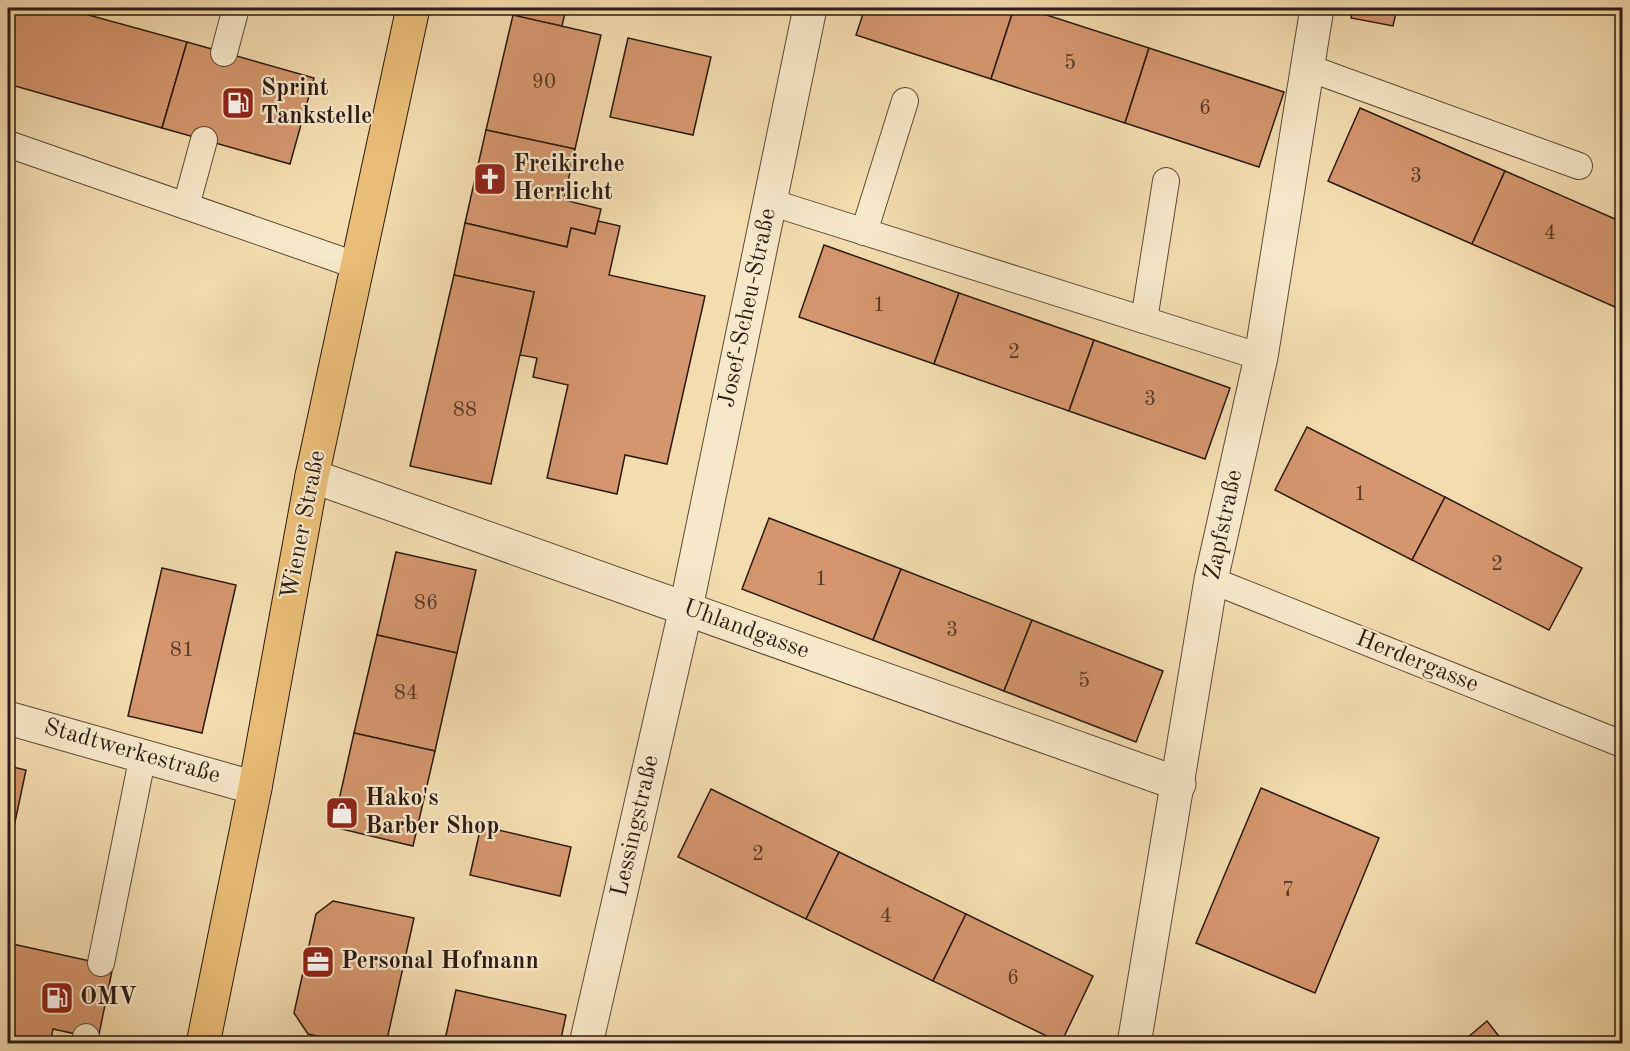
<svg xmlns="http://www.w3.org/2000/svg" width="1630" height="1051" font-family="'Old Standard TT',serif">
<rect width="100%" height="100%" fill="#f3dcae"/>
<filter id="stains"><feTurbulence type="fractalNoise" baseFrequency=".00333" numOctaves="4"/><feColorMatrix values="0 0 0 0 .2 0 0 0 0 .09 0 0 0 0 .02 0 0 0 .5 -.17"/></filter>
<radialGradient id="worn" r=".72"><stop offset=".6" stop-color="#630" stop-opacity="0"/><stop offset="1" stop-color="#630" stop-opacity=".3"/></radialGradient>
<g fill="#d4966d" stroke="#2d1b14" stroke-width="1.5">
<polygon points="8,8 63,8 187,42 162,128 8,84"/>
<polygon points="521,8 566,8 562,26 518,17"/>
<polygon points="865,8 1014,8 991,79 856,35"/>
<polygon points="1014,8 1025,8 1149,48 1125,123 991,79"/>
<polygon points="1353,8 1397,8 1393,26 1351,18"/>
<polygon points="513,15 601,35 575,149 486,130"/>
<polygon points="628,38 711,57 693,135 610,117"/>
<polygon points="187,42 314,78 290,164 162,128"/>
<polygon points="1149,48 1284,92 1259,167 1125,123"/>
<polygon points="1360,108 1505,171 1472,244 1328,181"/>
<polygon points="486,130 575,149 564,200 601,209 595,234 571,228 567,247 465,223"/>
<polygon points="1505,171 1622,222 1622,290 1615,307 1472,244"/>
<polygon points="598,221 620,226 609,275 705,296 667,464 625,455 617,494 547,478 568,385 533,377 537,358 520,355 534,292 454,275 465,223 567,247 571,228 595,234"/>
<polygon points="824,245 959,293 934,364 799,317"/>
<polygon points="454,275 534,292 491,484 410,466"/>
<polygon points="959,293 1094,340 1069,411 934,364"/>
<polygon points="1094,340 1230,388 1205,459 1069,411"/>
<polygon points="1307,427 1445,497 1412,560 1275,490"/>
<polygon points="1445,497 1582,568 1549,630 1412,560"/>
<polygon points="769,518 901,569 873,640 742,589"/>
<polygon points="396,552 476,570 457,653 377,635"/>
<polygon points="162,568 236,585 202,733 128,716"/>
<polygon points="901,569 1032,620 1004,691 873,640"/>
<polygon points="1032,620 1163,671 1136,742 1004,691"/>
<polygon points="377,635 457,653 435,751 354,733"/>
<polygon points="354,733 435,751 413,846 333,827"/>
<polygon points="8,766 26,770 9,850 8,849"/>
<polygon points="1261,788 1379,838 1315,993 1196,943"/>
<polygon points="711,789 839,852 806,919 678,857"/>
<polygon points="481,826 571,847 560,896 470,875"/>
<polygon points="839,852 966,914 933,981 806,919"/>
<polygon points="333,901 414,918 386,1044 353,1044 308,1034 294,1013 316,914"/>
<polygon points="966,914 1093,976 1061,1043 933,981"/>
<polygon points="8,943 113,966 98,1039 53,1029 50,1044 8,1044"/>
<polygon points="456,990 566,1015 560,1044 444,1044"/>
<polygon points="1487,1021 1505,1044 1460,1044"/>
</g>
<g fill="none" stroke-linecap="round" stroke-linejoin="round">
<defs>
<g id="service">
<polyline points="224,53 236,8"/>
<polyline points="1306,67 1579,166"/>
<polyline points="8,144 358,266"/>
<polyline points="770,202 1261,357"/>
<polyline points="186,206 204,140"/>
<polyline points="864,232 905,101"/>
<polyline points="1144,320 1166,181"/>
<polyline points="1211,580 1622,744"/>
<polyline points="101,963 143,755"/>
<polyline points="85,1044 86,1037"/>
</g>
<g id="minor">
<polyline points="312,476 1179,784"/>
<polyline points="8,718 255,788"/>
<polyline points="586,1044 686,608 810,8"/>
<polyline points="1134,1044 1211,580 1261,357 1317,8"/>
</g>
<polyline id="primary" points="203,1044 255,788 312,476 413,8"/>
</defs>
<use href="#service" stroke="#5e4b3a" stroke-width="28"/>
<use href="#minor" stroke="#5e4b3a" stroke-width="35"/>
<use href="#primary" stroke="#2d1b14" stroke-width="35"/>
<use href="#service" stroke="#f7e8ca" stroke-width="26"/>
<use href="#minor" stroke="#f7e8ca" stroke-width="33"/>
<use href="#primary" stroke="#eabe77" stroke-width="33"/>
</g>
<defs>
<symbol id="fuel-square" viewBox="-11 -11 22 22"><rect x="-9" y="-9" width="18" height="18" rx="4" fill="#8f2418" stroke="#f7e8ca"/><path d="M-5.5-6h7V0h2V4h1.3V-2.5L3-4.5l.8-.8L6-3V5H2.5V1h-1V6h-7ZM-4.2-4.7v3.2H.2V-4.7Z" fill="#fff"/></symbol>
<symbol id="church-square" viewBox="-11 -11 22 22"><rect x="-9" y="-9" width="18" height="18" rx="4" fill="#8f2418" stroke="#f7e8ca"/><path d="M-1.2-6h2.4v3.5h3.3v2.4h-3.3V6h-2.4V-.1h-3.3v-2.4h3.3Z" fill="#fff"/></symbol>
<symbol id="shop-square" viewBox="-11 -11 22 22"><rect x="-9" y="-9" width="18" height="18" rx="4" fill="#8f2418" stroke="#f7e8ca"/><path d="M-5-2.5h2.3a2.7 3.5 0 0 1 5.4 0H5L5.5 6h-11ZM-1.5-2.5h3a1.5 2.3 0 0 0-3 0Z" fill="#fff"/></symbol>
<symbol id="office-square" viewBox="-11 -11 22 22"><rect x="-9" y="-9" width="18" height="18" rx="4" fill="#8f2418" stroke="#f7e8ca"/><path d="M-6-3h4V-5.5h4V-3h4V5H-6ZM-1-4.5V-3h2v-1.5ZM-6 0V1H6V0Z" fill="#fff"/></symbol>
</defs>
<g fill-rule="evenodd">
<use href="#fuel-square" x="219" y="84" width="38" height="38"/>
<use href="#church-square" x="471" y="160" width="38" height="38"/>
<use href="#shop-square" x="323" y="794" width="38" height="38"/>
<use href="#office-square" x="299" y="943" width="38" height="38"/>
<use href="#fuel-square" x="38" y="979" width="38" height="38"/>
</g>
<g text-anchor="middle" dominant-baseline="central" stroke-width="4.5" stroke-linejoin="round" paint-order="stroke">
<g font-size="21" fill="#573a2a">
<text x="1070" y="63">5</text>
<text x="544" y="82">90</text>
<text x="1205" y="108">6</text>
<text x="1416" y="176">3</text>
<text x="1550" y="233">4</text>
<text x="879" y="305">1</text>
<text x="1014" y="352">2</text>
<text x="1150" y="399">3</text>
<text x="465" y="410">88</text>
<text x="1360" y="494">1</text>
<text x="1497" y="564">2</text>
<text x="821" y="579">1</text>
<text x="426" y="603">86</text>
<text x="952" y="630">3</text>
<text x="182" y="650">81</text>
<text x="1084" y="681">5</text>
<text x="406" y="693">84</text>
<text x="758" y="854">2</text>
<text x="1288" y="890">7</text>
<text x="886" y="916">4</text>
<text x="1013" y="978">6</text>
</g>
<g font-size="24" font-weight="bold" fill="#2d1b14" stroke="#f7e8ca" text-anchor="start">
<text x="261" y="89">Sprint<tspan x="261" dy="28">Tankstelle</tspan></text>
<text x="513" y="165">Freikirche<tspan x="513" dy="28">Herrlicht</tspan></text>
<text x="365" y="799">Hako's<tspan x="365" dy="28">Barber Shop</tspan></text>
<text x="341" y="962">Personal Hofmann</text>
<text x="80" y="998">OMV</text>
</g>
<g font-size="24" fill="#2d1b14" stroke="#f7e8ca">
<text transform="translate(748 308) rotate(-78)">Josef-Scheu-Straße</text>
<text transform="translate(304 525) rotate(-79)">Wiener Straße</text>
<text transform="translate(1224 525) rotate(-78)">Zapfstraße</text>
<text transform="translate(746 630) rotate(20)">Uhlandgasse</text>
<text transform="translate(1417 662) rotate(22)">Herdergasse</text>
<text transform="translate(132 752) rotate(16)">Stadtwerkestraße</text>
<text transform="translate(636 826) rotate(-77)">Lessingstraße</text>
</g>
</g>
<rect width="1630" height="1051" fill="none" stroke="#f3dcae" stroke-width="30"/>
<rect x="9" y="9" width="1612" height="1033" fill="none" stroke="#2d1b14" stroke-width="3"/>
<rect x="15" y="15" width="1600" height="1021" fill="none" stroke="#2d1b14" stroke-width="1.5"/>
<rect width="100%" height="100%" filter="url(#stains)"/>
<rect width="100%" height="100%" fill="url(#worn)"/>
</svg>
